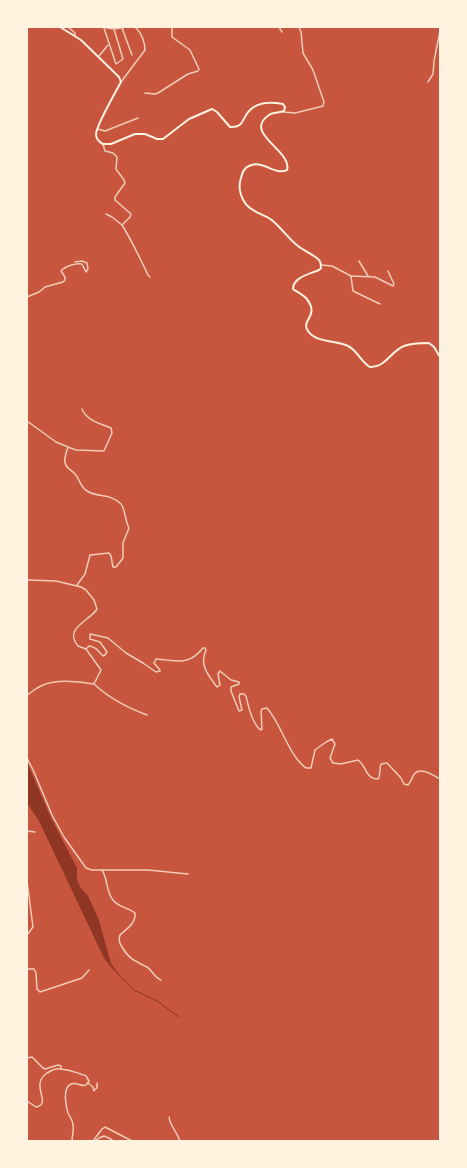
<svg xmlns="http://www.w3.org/2000/svg" width="467" height="1168" font-family="'PT Sans',sans-serif">
<rect width="100%" height="100%" fill="#c8553d"/>
<polygon fill="#8f3625" points="27,762 51,818 77,868 77,879 80,887 88,896 99,920 111,964 125,982 110,966 104,958 39,821 27,803"/>
<g fill="none" stroke-linecap="round" stroke-linejoin="round">
<polyline stroke="#8f3625" stroke-width="1" points="123,978 134,990 157,1001 179,1017"/>
<g stroke="#f1ccb7" stroke-width="1.5">
<polyline points="68,27 75,33 75,36"/>
<polyline points="102,27 114,29 127,27"/>
<polyline points="279,27 282,32"/>
<polyline points="104,28 116,64 123,59 114,29"/>
<polyline points="122,28 132,55"/>
<polyline points="99,56 108,45"/>
<path d="M121 82 145 50C145 42 141 32 135 27"/>
<polyline points="428,82 433,74 434,61 440,31"/>
<polyline points="145,93 155,94 158,93 188,74 198,71 199,69 190,50 172,37 172,27"/>
<polyline points="283,112 295,113 323,106 324,102 313,70 303,53 301,32 299,27"/>
<polyline points="98,129 105,131 138,118"/>
<path d="M103 144 105 151 113 153 117 157 116 169 124 180 125 183 115 197V200L131 214 130 217 122 225C132 241 140 258 148 275L150 277"/>
<polyline points="106,214 112,217 122,225"/>
<polyline points="359,261 368,276"/>
<polyline points="321,265 332,266 351,276 353,291 380,304"/>
<polyline points="351,276 375,277 393,286 394,284 388,271"/>
<path d="M27 297 39 292 45 287 63 282 65 280V277L61 271C65 266 76 263 82 264L86 272 88 269 87 263 82 261 75 262"/>
<path d="M27 421 56 442 68 447 76 450 104 451 112 433 111 428C101 424 86 420 82 409"/>
<path d="M68 447C66 454 62 462 68 468 70 470 73 471 75 474 80 479 80 487 87 491 98 498 110 493 121 504 125 508 125 521 129 528L123 543V558L116 567H113L111 556 109 553 90 555 85 574 77 585"/>
<path d="M27 580 56 581 81 587 86 590 94 600 97 609C90 621 63 628 78 646L86 649"/>
<path d="M94 684C109 698 128 708 147 715"/>
<polyline points="27,758 34,772 52,815 64,837 86,868 92,870 148,870 188,874"/>
<polyline points="27,831 35,832"/>
<path d="M102 870C108 879 106 892 113 900 119 908 128 907 135 913 136 924 126 929 120 935 118 941 120 943 122 947 129 959 135 961 147 967 152 970 154 977 161 980"/>
<polyline points="27,969 34,969 36,973 37,989 40,992 82,978 89,970"/>
<polyline points="27,1058 32,1057 43,1068 45,1069 58,1065 61,1066 61,1069"/>
<polyline points="88,1083 93,1087 94,1091"/>
<polyline points="94,1090 97,1088 97,1083"/>
<path d="M169 1117C170 1126 177 1132 180 1141"/>
<polyline points="93,1141 102,1129 105,1127 132,1141"/>
</g>
<g stroke="#f1ccb7" stroke-width="1.5">
<path d="M27 695C32 692 36 688 41 686 54 679 78 681 93 684L95 682 101 670 86 649 89 646C96 647 98 651 103 656L105 655 107 652 100 642 90 639V634L108 638 126 653 143 663 156 672 160 671V670L154 663 156 659C176 660 188 667 203 648H205L206 650C199 665 208 675 217 687L220 685 218 674 220 671 231 680 239 682V684L231 687V691L239 711 242 710 239 697 240 694H244L246 696C248 705 252 725 261 730L262 729 261 711 262 709 267 708C282 725 288 755 306 768H311L315 750 326 742 332 739 335 744 330 758 333 763 341 764 358 760C367 766 365 779 378 779 381 775 379 769 381 764L387 763 401 778 404 784 408 785C411 782 411 780 413 776 419 765 433 775 440 779"/>
<polyline points="27,881 33,927 27,935"/>
<path d="M27 1101 36 1107C53 1104 29 1085 47 1073 51 1071 54 1068 59 1069 68 1069 78 1073 86 1076L89 1081 86 1085C81 1087 77 1082 71 1084 62 1088 66 1106 68 1113 70 1117 73 1121 73 1125 74 1130 72 1136 72 1141"/>
<polyline points="95,1141 99,1138 104,1136 111,1139 113,1141"/>
</g>
<path stroke="#fff3e0" stroke-width="2" d="M60 27 81 40 119 77 121 82C115 93 97 124 96 134 96 139 99 142 103 144H111L135 134H145L157 139H163L189 119 212 109 217 112 230 127C245 128 242 117 250 110 258 102 272 102 283 104L285 107 284 111C279 113 273 112 269 115 242 133 293 151 287 170 275 176 262 159 249 166 244 168 242 173 241 178 237 189 242 204 253 210 260 215 268 216 274 222 283 230 289 239 298 246 304 251 313 254 319 260 321 262 321 264 321 268L319 270C310 274 293 277 293 289 297 292 302 294 306 298 321 316 300 320 308 331 316 343 336 340 348 346 357 350 361 362 370 367 385 368 391 351 404 346 411 343 421 343 429 343L434 347 440 357"/>
</g>
<rect width="467" height="1168" fill="none" stroke="#fff3e0" stroke-width="56"/>
</svg>
